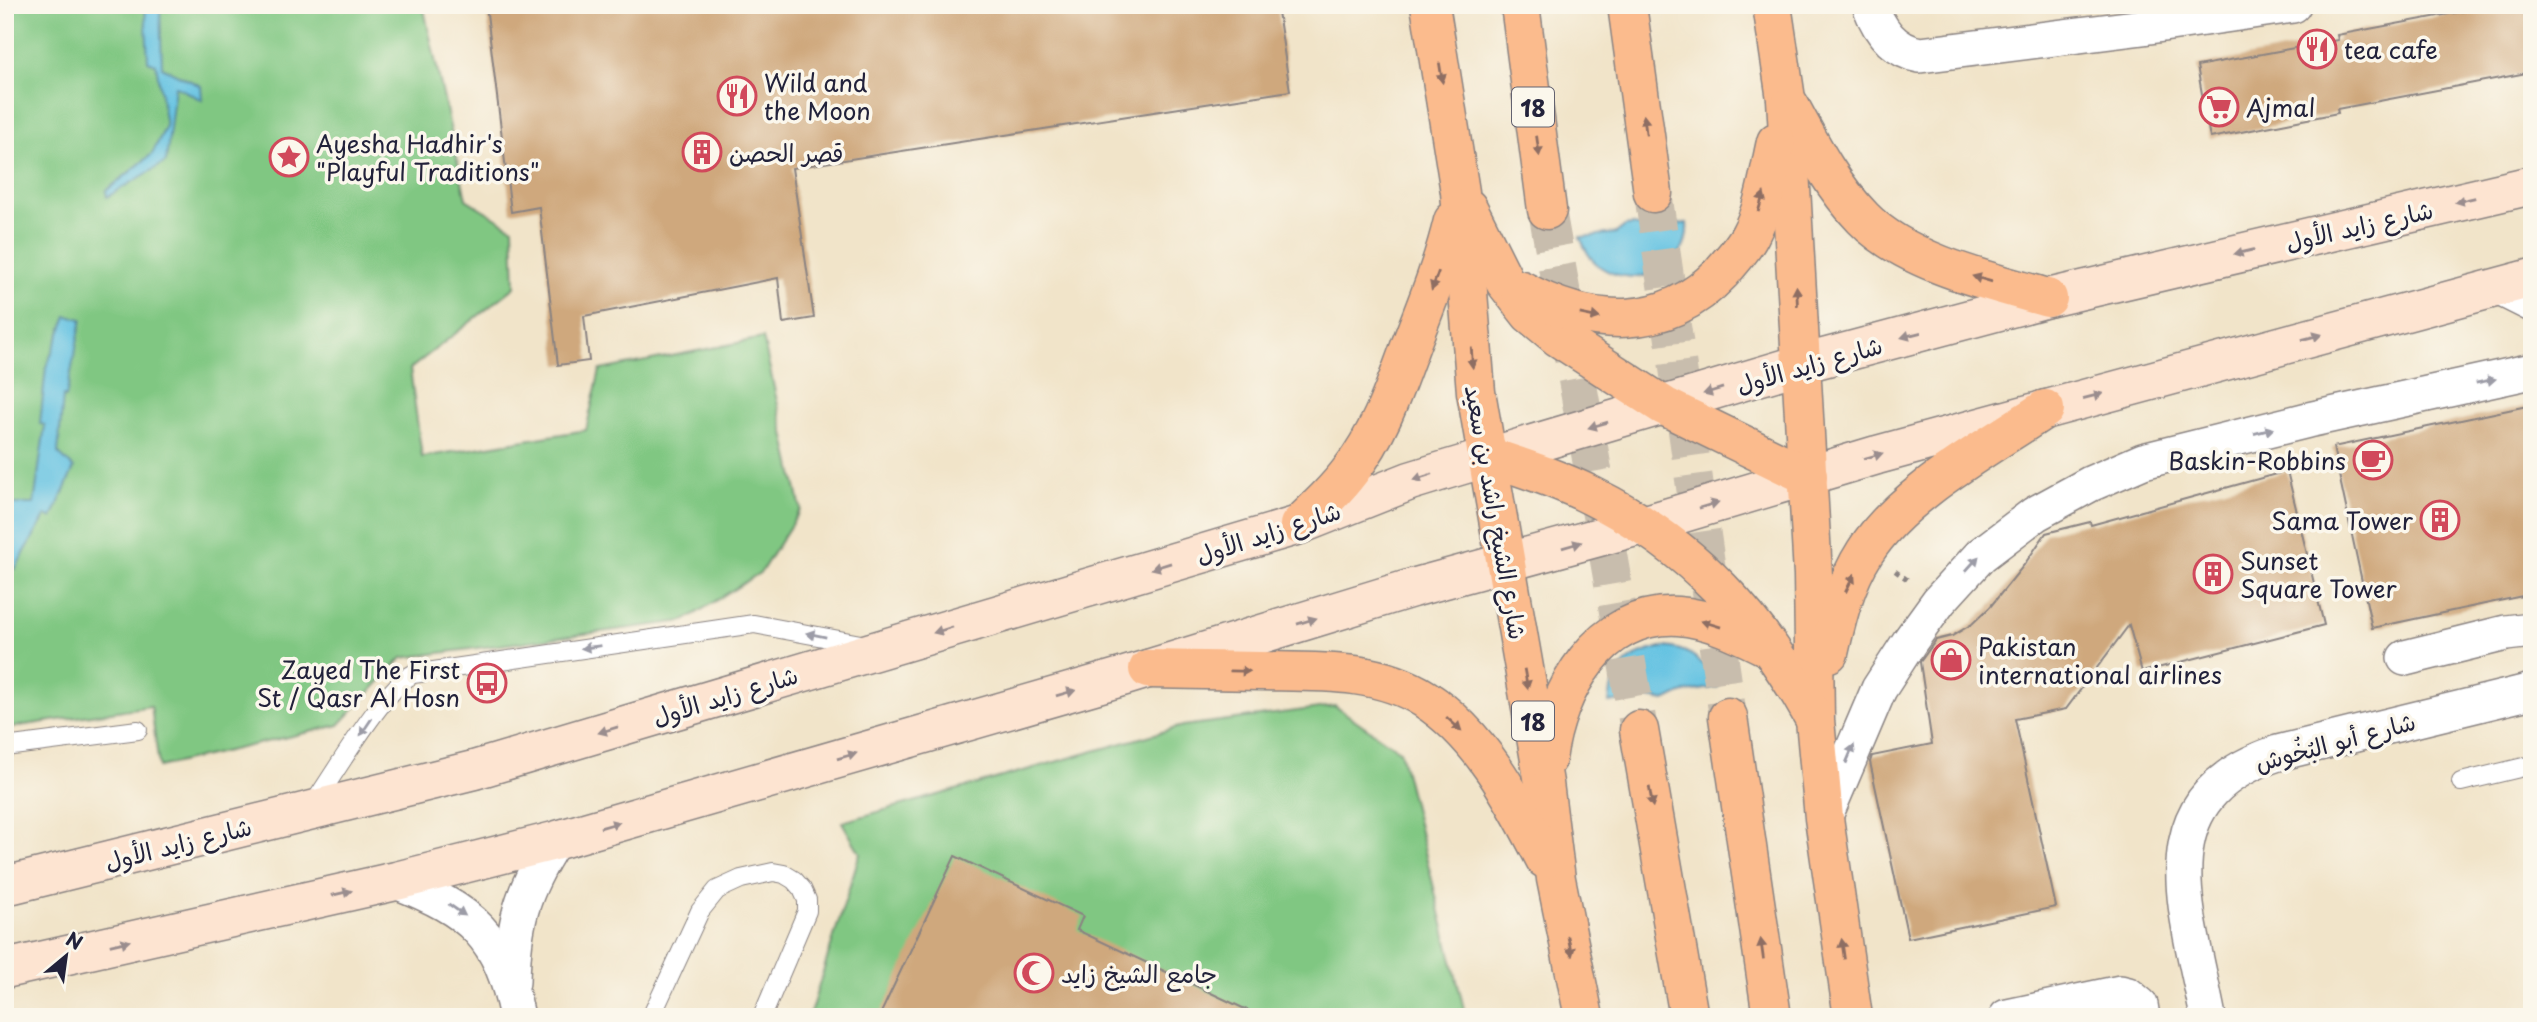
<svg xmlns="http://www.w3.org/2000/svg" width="2537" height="1022" font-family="'Playpen Sans','Playpen Sans Arabic',sans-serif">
<rect width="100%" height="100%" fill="#fbf7ec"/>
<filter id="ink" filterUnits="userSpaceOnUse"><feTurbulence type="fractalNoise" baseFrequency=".0143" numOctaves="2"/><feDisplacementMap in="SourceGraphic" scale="14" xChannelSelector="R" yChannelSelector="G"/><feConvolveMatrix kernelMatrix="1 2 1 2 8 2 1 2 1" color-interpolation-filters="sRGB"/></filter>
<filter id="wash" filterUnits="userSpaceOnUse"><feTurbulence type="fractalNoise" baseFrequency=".00686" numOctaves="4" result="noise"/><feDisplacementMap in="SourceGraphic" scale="28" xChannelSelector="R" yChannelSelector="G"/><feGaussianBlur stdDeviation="1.57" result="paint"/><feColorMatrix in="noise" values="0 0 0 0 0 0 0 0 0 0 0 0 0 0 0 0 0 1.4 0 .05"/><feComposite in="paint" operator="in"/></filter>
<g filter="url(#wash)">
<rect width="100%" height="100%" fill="#f1e4c9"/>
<g fill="#80c782" stroke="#51745e" stroke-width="2">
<polygon points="5,5 423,5 466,199 513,228 515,287 410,369 422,457 586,430 600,370 763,338 801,509 761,572 684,621 402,658 339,725 159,767 151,706 5,728"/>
<polygon points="1335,706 1400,751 1466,1017 809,1017 860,853 842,822 1183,726"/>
</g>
<g fill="#64c2e2" stroke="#43728e" stroke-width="2">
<polygon points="145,5 160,5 162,67 201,86 202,100 175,86 166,162 107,197 106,191 152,154 166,126 156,64 148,61"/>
<path d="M1687 223C1691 269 1636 290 1602 268 1590 260 1585 249 1580 237L1616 233 1625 226 1633 225 1649 228Z"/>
<polygon points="67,316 82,319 66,397 63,396 58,453 74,468 52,518 46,515 15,569 5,559 5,504 34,504 45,425 40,424 46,367"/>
<path d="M1667 647C1695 651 1705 663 1718 687L1681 693 1665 701 1646 697 1609 703C1612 667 1632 651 1667 647Z"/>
</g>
<g id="blocks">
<g fill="#cfa87d">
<polygon points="486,5 1277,5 1290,91 792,168 814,318 783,323 778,278 584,316 589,361 558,365 539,207 511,212"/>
<polygon points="2497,5 2532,5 2532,72 2337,109 2338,113 2210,138 2197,66 2338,40 2337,35"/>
<polygon points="2532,405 2532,594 2372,628 2333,447"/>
<polygon points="2287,471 2324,625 2142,672 2129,625 2066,709 2015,719 2056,907 1908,938 1870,762 1872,756 1932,744 1920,662 1936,640 1952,636 1972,624 1990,607 2024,565 2046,533 2090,522 2091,525"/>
<polygon points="955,856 1083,916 1077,930 1262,1017 879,1017"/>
</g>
</g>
</g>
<g filter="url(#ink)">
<use href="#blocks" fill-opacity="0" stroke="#8a8382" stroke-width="2"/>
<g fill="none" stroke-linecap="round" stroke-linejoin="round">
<g stroke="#c8bdad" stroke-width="38" stroke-dasharray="38 19" stroke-linecap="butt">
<polyline points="1653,193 1728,717"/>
<polyline points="1547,210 1639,730"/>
</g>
<defs>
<g id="service">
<polyline points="5,747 138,730"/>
<polyline points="2461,782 2532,765"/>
<path d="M312 806C334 775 383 689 413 674L754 624 866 645"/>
<polyline points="651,1017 700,911 717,890 741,879 773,872 784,874 794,880 802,889 807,900 807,911 762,1017"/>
</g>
<g id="minor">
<path d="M1870 5C1879 30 1893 50 1920 55L2143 27 2293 5"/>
<polyline points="2498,287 2532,304"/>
<polyline points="2405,658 2506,633 2532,630"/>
<polyline points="1824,818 1879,689 1910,641 1939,601 1981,555 2035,514 2090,484 2143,461 2308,420 2532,371"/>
<path d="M396 881C472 911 501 935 517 1017"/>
<path d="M512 982C513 923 522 891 554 841"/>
<polyline points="2007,1017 2120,993 2128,995 2140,1005 2142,1017"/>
<path d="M2208 1017C2188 910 2141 797 2278 753L2532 691"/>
</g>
<g id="secondary">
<polyline points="5,886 474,770 1299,525 1410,481 1449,469 1801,364 2048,298 2532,185"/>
<polyline points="5,969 396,881 554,841 1125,676 1412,588 1643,525 1877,455 2532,278"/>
</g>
<g id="primary">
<polyline points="1430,5 1460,192 1476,392 1544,783 1556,879 1584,1017"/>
<polyline points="1520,5 1547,210"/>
<polyline points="1627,5 1653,193"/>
<polyline points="1772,5 1786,99 1813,575 1815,720 1824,818 1853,1017"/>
<path d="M1790 106C1811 145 1832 186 1863 218 1905 262 1991 282 2048 298"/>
<polyline points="1468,208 1505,282 1530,314 1558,337 1664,406 1808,476"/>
<path d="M1521 290C1589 327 1664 333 1721 273 1731 261 1743 249 1750 235 1765 207 1769 172 1776 142"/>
<path d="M1488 456C1523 468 1559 479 1592 496 1694 546 1760 621 1814 718"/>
<path d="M1299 525C1318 507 1336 490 1351 470 1380 433 1395 387 1411 344 1427 303 1443 263 1453 221"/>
<path d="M1829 653C1837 618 1845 583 1865 552 1901 494 1989 447 2045 409"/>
<path d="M1148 669C1185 670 1222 670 1259 671 1314 672 1377 668 1425 699 1482 736 1515 801 1545 859"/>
<polyline points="1728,717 1772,1017"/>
<polyline points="1639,730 1689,1017"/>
<path d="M1547 759C1556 691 1599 612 1678 616 1710 618 1741 634 1769 648"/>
</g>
</defs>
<use href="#service" stroke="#8a8382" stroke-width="20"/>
<use href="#minor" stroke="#8a8382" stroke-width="38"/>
<use href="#secondary" stroke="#8a8382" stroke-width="41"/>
<use href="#primary" stroke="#8a8382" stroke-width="41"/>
<polyline stroke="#8a8382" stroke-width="4.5" stroke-dasharray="5 5" stroke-linecap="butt" points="1895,571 1911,582"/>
<use href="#service" stroke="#fff" stroke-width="18"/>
<use href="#minor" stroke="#fff" stroke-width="35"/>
<use href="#secondary" stroke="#fde4d1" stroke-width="38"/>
<use href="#primary" stroke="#fbbb8d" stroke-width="38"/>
</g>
<defs><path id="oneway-solid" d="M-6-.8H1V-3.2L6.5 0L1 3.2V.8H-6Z" transform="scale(1.75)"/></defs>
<g fill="#8e6e64">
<use href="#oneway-solid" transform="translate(1441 73) rotate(81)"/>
<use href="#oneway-solid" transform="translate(1645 125) rotate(-97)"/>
<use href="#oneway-solid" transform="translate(1538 146) rotate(82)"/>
<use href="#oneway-solid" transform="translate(1761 202) rotate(-74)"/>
<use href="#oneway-solid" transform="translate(1982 279) rotate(-164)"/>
<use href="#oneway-solid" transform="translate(1435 281) rotate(110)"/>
<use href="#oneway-solid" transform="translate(1797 296) rotate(-93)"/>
<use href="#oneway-solid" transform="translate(1590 316) rotate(11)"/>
<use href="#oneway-solid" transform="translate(1472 358) rotate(86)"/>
<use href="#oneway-solid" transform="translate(1850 583) rotate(-64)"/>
<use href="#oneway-solid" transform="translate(1711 624) rotate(-163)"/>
<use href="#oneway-solid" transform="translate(1240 671) rotate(1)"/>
<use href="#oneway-solid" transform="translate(1526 679) rotate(80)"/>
<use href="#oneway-solid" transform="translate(1454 724) rotate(42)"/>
<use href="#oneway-solid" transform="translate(1651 797) rotate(80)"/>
<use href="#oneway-solid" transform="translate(1570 946) rotate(78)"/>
<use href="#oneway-solid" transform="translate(1762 949) rotate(-98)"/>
<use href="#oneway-solid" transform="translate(1843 949) rotate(-98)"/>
</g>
<g fill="#9a8d8e">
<use href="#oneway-solid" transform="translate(2465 200) rotate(167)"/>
<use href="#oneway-solid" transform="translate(2244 252) rotate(167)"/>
<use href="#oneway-solid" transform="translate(1911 335) rotate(165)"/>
<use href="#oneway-solid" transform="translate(2312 337) rotate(-15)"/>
<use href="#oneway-solid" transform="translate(1713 391) rotate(163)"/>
<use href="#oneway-solid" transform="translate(2093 396) rotate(-15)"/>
<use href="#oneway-solid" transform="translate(1598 425) rotate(164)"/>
<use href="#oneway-solid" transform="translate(1873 456) rotate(-16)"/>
<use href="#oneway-solid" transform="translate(1423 477) rotate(162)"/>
<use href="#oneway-solid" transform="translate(1709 505) rotate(-17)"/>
<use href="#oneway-solid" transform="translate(1572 545) rotate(-16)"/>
<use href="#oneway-solid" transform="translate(1161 566) rotate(163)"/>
<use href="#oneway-solid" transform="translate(1307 621) rotate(-17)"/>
<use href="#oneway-solid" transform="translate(943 630) rotate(163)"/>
<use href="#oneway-solid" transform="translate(1066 693) rotate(-16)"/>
<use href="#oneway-solid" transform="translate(608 730) rotate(163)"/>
<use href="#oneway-solid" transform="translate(847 756) rotate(-16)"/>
<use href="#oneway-solid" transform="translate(610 825) rotate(-16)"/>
<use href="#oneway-solid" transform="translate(342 893) rotate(-13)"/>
<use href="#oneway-solid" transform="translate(120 943) rotate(-13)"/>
</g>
<g fill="#9c9ca7">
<use href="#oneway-solid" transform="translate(2486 381) rotate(-12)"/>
<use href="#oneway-solid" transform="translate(2264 431) rotate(-14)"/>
<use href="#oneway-solid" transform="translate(1972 564) rotate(-48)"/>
<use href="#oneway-solid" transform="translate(816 635) rotate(-169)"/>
<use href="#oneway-solid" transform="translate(591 647) rotate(172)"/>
<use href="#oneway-solid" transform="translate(366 727) rotate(124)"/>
<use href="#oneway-solid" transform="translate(1850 754) rotate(-67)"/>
<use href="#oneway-solid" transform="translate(457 910) rotate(35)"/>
</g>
</g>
<defs>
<symbol id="restaurant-ring" viewBox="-11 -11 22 22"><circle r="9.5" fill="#fbf7ec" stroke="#d1495b" stroke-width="1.5"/><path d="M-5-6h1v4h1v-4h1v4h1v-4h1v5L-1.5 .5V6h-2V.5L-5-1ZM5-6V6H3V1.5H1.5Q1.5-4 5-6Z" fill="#d1495b"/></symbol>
<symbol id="supermarket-ring" viewBox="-11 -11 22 22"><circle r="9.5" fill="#fbf7ec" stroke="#d1495b" stroke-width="1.5"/><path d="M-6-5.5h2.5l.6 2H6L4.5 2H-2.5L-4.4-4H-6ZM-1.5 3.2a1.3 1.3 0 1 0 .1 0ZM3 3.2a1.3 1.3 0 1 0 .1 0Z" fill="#d1495b"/></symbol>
<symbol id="building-ring" viewBox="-11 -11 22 22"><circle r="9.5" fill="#fbf7ec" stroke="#d1495b" stroke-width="1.5"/><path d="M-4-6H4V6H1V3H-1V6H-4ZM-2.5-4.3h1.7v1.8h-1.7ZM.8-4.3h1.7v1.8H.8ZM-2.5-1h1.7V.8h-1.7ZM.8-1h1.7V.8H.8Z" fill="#d1495b"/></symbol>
<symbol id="sight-ring" viewBox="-11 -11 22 22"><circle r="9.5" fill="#fbf7ec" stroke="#d1495b" stroke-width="1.5"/><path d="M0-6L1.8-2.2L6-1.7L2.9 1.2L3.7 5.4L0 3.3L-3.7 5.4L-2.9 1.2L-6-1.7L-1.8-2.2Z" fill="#d1495b"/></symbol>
<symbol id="cafe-ring" viewBox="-11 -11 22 22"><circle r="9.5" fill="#fbf7ec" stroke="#d1495b" stroke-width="1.5"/><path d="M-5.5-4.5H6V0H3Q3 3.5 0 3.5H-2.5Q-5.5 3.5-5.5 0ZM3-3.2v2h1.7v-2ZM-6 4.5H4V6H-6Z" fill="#d1495b"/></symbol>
<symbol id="shop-ring" viewBox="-11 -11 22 22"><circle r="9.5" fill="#fbf7ec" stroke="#d1495b" stroke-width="1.5"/><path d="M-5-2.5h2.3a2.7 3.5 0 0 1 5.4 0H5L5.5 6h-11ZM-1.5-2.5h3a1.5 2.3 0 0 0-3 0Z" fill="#d1495b"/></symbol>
<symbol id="bus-ring" viewBox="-11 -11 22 22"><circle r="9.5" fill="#fbf7ec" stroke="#d1495b" stroke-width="1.5"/><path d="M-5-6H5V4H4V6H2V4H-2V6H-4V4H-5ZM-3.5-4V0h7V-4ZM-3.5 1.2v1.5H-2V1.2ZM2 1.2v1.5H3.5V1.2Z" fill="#d1495b"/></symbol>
<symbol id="mosque-ring" viewBox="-11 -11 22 22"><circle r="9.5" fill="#fbf7ec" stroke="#d1495b" stroke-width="1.5"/><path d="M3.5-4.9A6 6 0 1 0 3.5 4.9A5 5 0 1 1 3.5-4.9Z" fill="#d1495b"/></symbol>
</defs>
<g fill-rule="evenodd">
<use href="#restaurant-ring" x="2295" y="27" width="44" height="44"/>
<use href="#restaurant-ring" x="715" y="74" width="44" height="44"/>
<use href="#supermarket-ring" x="2197" y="85" width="44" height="44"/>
<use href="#building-ring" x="680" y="130" width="44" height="44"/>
<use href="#sight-ring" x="267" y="135" width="44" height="44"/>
<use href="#cafe-ring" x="2351" y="438" width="44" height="44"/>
<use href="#building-ring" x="2418" y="498" width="44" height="44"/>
<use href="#building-ring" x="2191" y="552" width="44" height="44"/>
<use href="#shop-ring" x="1929" y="638" width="44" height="44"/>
<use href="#bus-ring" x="465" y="661" width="44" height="44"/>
<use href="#mosque-ring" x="1012" y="951" width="44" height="44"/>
</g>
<g text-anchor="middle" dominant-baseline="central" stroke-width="7" stroke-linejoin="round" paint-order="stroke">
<g fill="#fbf7ec" stroke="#636270" stroke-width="2">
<rect x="1512" y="87.5" width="42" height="39" rx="5"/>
<rect x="1512" y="701.5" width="42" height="39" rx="5"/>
</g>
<g font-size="23" font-weight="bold" fill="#22223b">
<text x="1533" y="107">18</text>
<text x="1533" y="721">18</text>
</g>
<g font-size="24" fill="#22223b" stroke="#fbf7ec" text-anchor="start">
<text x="2344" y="49">tea cafe</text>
<text x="764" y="82">Wild and<tspan x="764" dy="28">the Moon</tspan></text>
<text x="2246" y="107">Ajmal</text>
<text x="316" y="143">Ayesha Hadhir's<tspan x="316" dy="28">"Playful Traditions"</tspan></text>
<text x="729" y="152">قصر الحصن</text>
<text x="2346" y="460" text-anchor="end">Baskin-Robbins</text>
<text x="2413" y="520" text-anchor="end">Sama Tower</text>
<text x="2240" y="560">Sunset<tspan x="2240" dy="28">Square Tower</tspan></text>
<text x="1978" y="646">Pakistan<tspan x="1978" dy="28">international airlines</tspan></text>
<text x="460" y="669" text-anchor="end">Zayed The First<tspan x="460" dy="28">St / Qasr Al Hosn</tspan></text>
<text x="1061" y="973">جامع الشيخ زايد</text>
</g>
<g font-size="24" fill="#22223b" stroke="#fbf7ec">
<text transform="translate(2359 225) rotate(-13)">شارع زايد الأول</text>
<text transform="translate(1809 364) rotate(-16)">شارع زايد الأول</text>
<text transform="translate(1497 512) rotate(80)">شارع الشيخ راشد بن سعيد</text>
<text transform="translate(1268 532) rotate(-18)">شارع زايد الأول</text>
<text transform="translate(725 695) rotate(-17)">شارع زايد الأول</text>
<text transform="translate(2335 741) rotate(-15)">شارع أبو البُخُوش</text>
<text transform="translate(178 843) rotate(-14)">شارع زايد الأول</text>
</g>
</g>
<rect width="2537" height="1022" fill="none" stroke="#fbf7ec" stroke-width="28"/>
<g transform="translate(66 956) rotate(29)" stroke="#fbf7ec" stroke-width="5" paint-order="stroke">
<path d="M0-5L12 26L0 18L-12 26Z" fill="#22223b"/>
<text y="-10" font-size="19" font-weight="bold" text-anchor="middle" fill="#22223b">N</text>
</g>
</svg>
